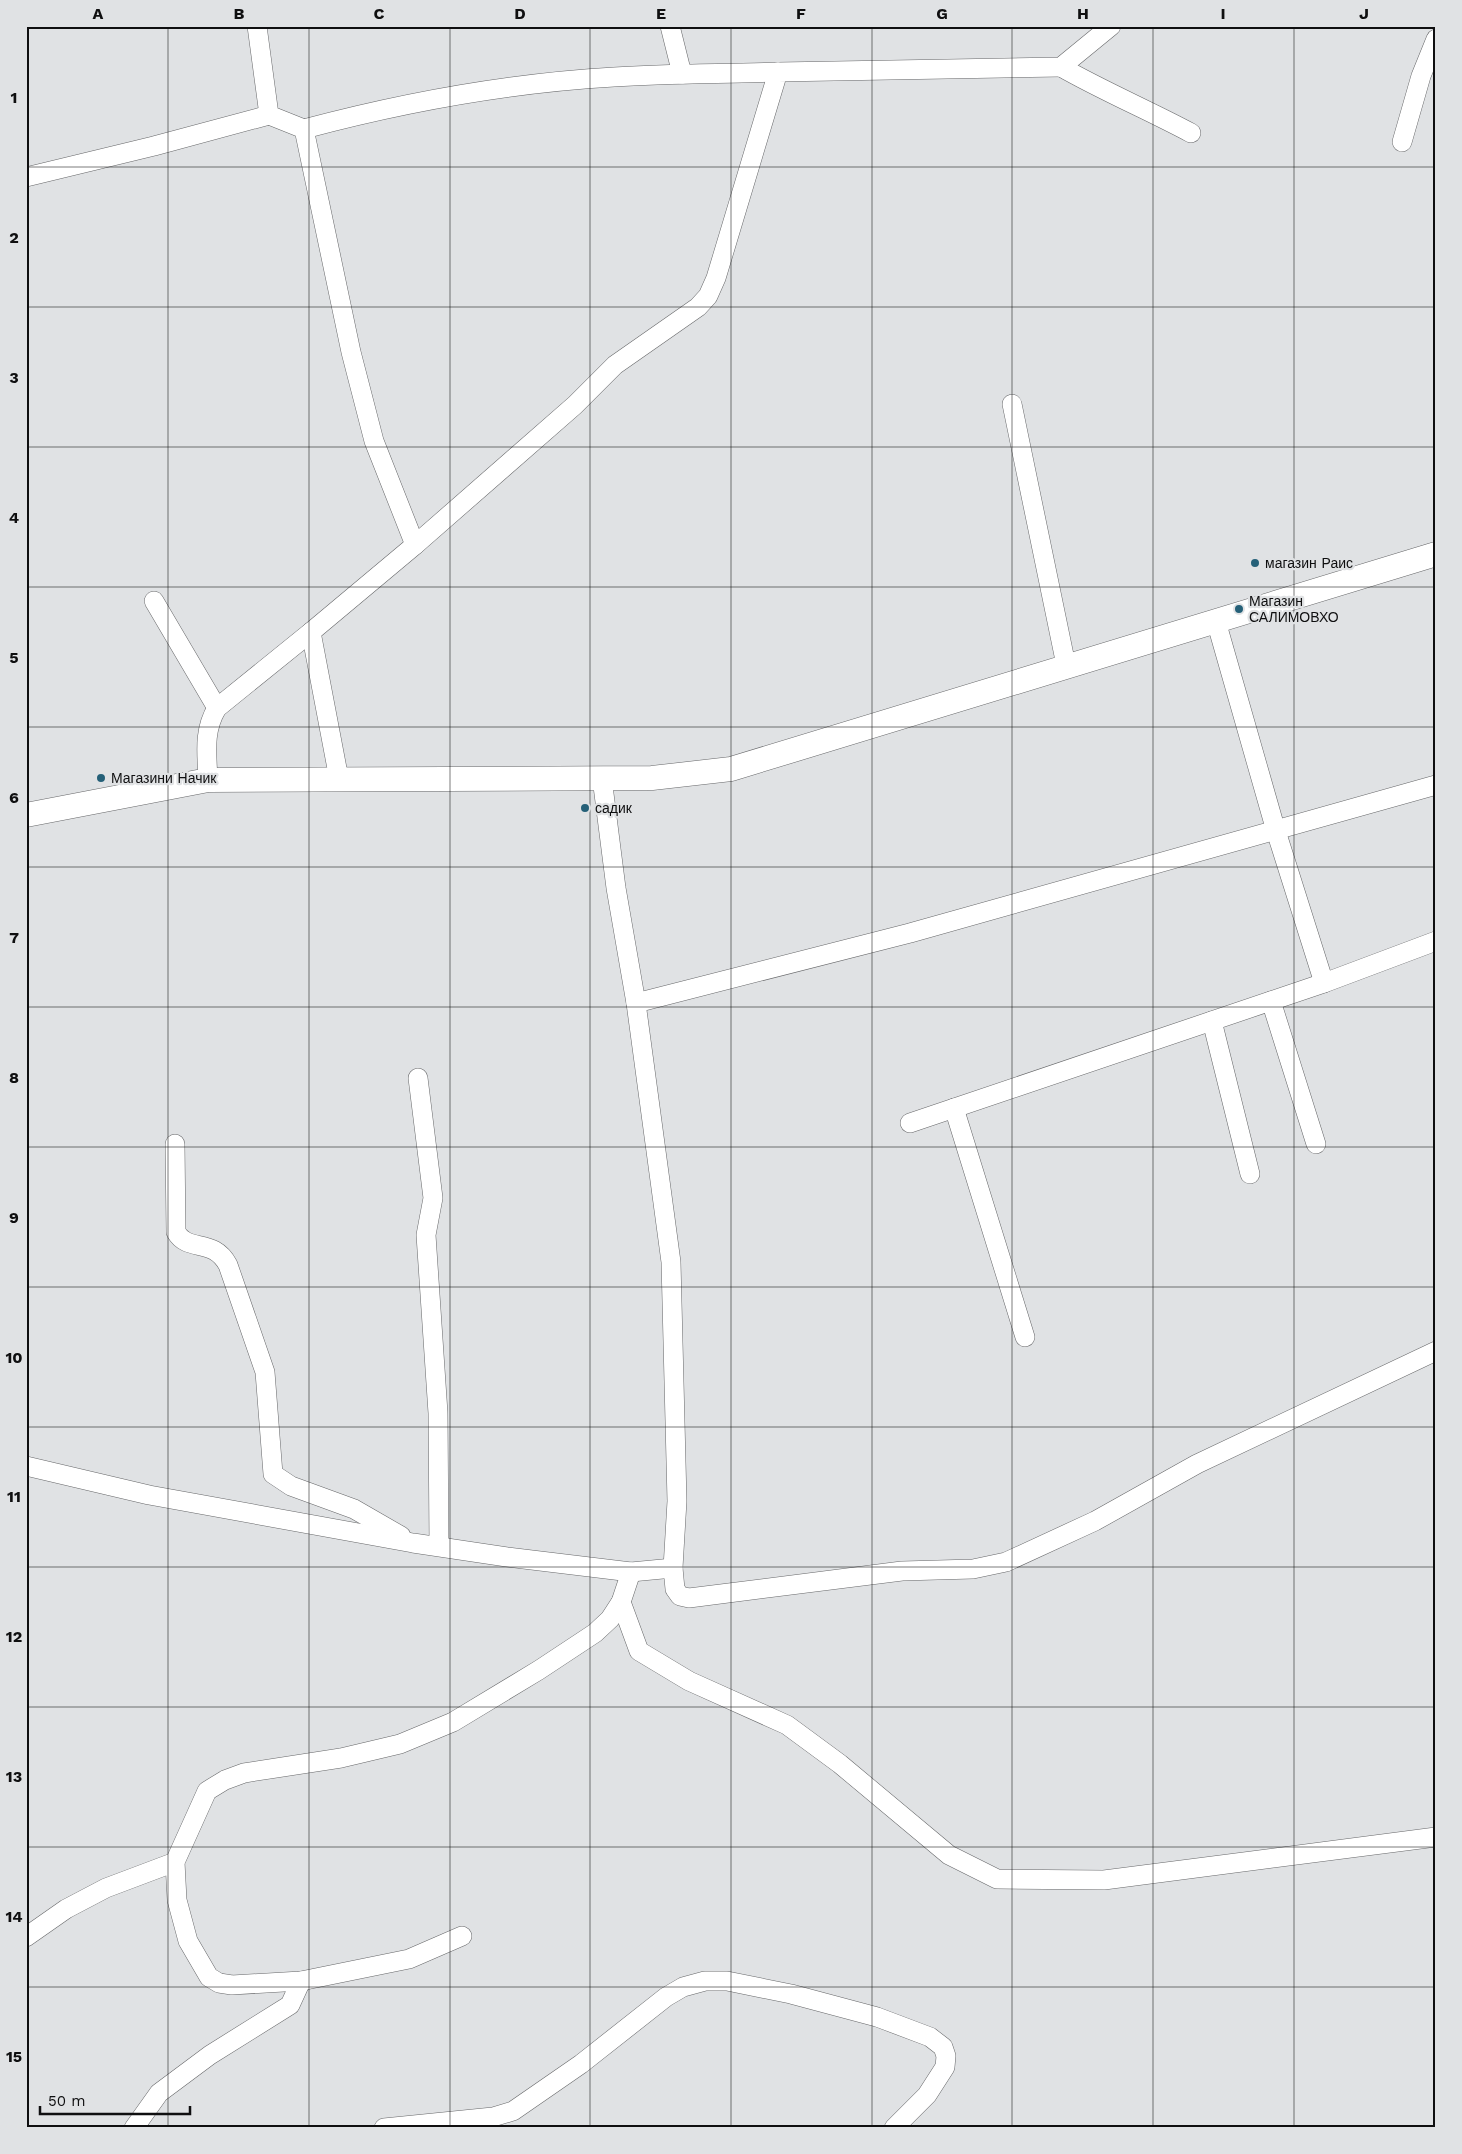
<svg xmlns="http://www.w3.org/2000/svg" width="1462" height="2154" font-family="'Work Sans',sans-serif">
<rect width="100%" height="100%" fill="#e0e2e4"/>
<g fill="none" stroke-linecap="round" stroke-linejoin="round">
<defs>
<g id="minor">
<polyline points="257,26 269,115 304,129 351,352 374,441 415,545"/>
<polyline points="670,26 682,74"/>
<path d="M1061 67C1103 91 1148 110 1191 133"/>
<path d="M304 129C405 102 510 83 614 77 669 73 723 74 778 72"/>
<polyline points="1402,142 1421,76 1436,39"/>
<polyline points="26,177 154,146 269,115"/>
<polyline points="1012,404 1066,665"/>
<polyline points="154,601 217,708"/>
<polyline points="1216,621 1276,831 1324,983"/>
<polyline points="602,778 616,888 636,1003 671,1262 677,1501 673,1568 675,1589 680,1596 689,1598 902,1571 973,1569 1006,1562 1095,1521 1197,1464 1436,1351"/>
<polyline points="339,779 311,632 415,545 575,405 615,365 698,307 708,296 716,278 778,72 1061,67 1111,26"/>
<path d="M208 780C207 754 203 731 217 708L311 632"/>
<polyline points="1271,1001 1316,1144"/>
<polyline points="636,1003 910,933 1436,785"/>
<polyline points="1212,1021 1250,1174"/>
<polyline points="418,1078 433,1198 426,1235 438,1413 439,1546"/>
<polyline points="954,1108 1025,1337"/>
<polyline points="910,1123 1324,983 1436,941"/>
<path d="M175 1144 176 1232C188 1253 213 1237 228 1265L265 1372 273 1474 291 1486 354 1509 401 1536"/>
<polyline points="26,1466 149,1495 413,1543 507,1557 631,1572 673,1568"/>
<polyline points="621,1602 639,1651 689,1681 787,1725 840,1764 949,1855 997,1879 1104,1880 1436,1837"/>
<polyline points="462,1936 409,1959 301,1981 232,1985 219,1983 209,1977 188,1941 177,1900 175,1862 207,1791 225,1780 244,1773 341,1758 400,1744 453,1722 539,1670 595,1633 610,1619 621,1602 631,1572"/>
<polyline points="26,1937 66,1909 106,1888 175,1862"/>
<polyline points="134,2128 159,2093 210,2055 290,2005 301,1981"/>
<polyline points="384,2128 493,2117 513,2111 581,2064 666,1997 683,1987 705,1981 727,1981 791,1994 877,2017 930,2037 943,2047 946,2056 945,2067 927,2095 894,2128"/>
</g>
<polyline id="tertiary" points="26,815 208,780 652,778 731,769 1436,554"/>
</defs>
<use href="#minor" stroke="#666769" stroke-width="20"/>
<use href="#tertiary" stroke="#666769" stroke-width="25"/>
<use href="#minor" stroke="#fff" stroke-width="19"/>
<use href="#tertiary" stroke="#fff" stroke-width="24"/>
</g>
<path fill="none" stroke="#0f0f10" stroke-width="1" stroke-opacity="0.55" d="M168 26V2128M309 26V2128M450 26V2128M590 26V2128M731 26V2128M872 26V2128M1012 26V2128M1153 26V2128M1294 26V2128M26 167H1436M26 307H1436M26 447H1436M26 587H1436M26 727H1436M26 867H1436M26 1007H1436M26 1147H1436M26 1287H1436M26 1427H1436M26 1567H1436M26 1707H1436M26 1847H1436M26 1987H1436"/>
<g fill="#256078" stroke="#e0e2e4" stroke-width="2">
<circle cx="1255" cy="563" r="5"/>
<circle cx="1239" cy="609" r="5"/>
<circle cx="101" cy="778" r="5"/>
<circle cx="585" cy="808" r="5"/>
</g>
<g text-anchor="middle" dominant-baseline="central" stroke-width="4.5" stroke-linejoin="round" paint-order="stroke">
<g font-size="14" fill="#0f0f10" stroke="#e0e2e4" text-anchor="start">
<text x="1265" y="563">магазин Раис</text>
<text x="1249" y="601">Магазин<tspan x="1249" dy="16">САЛИМОВХО</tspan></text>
<text x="111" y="778">Магазини Начик</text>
<text x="595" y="808">садик</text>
</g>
</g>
<rect width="1462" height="2154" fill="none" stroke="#e0e2e4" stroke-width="55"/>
<path d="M40 2106v8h150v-8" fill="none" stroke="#0f0f10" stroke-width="2.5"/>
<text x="48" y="2106" font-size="15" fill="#0f0f10" stroke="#e0e2e4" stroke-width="4" paint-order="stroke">50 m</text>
<rect x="28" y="28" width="1406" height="2098" fill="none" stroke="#0f0f10" stroke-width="2"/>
<g font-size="16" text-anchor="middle" font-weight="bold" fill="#0f0f10">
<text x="98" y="19">A</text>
<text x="239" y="19">B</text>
<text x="379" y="19">C</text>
<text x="520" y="19">D</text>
<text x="661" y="19">E</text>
<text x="801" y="19">F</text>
<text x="942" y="19">G</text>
<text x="1083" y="19">H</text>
<text x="1223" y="19">I</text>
<text x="1364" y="19">J</text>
<text x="14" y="103">1</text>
<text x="14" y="243">2</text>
<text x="14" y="383">3</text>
<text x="14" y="523">4</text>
<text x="14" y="663">5</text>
<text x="14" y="803">6</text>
<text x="14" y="943">7</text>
<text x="14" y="1083">8</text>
<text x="14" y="1223">9</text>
<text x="14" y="1363">10</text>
<text x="14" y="1502">11</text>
<text x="14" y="1642">12</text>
<text x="14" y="1782">13</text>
<text x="14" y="1922">14</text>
<text x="14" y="2062">15</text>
</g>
</svg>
